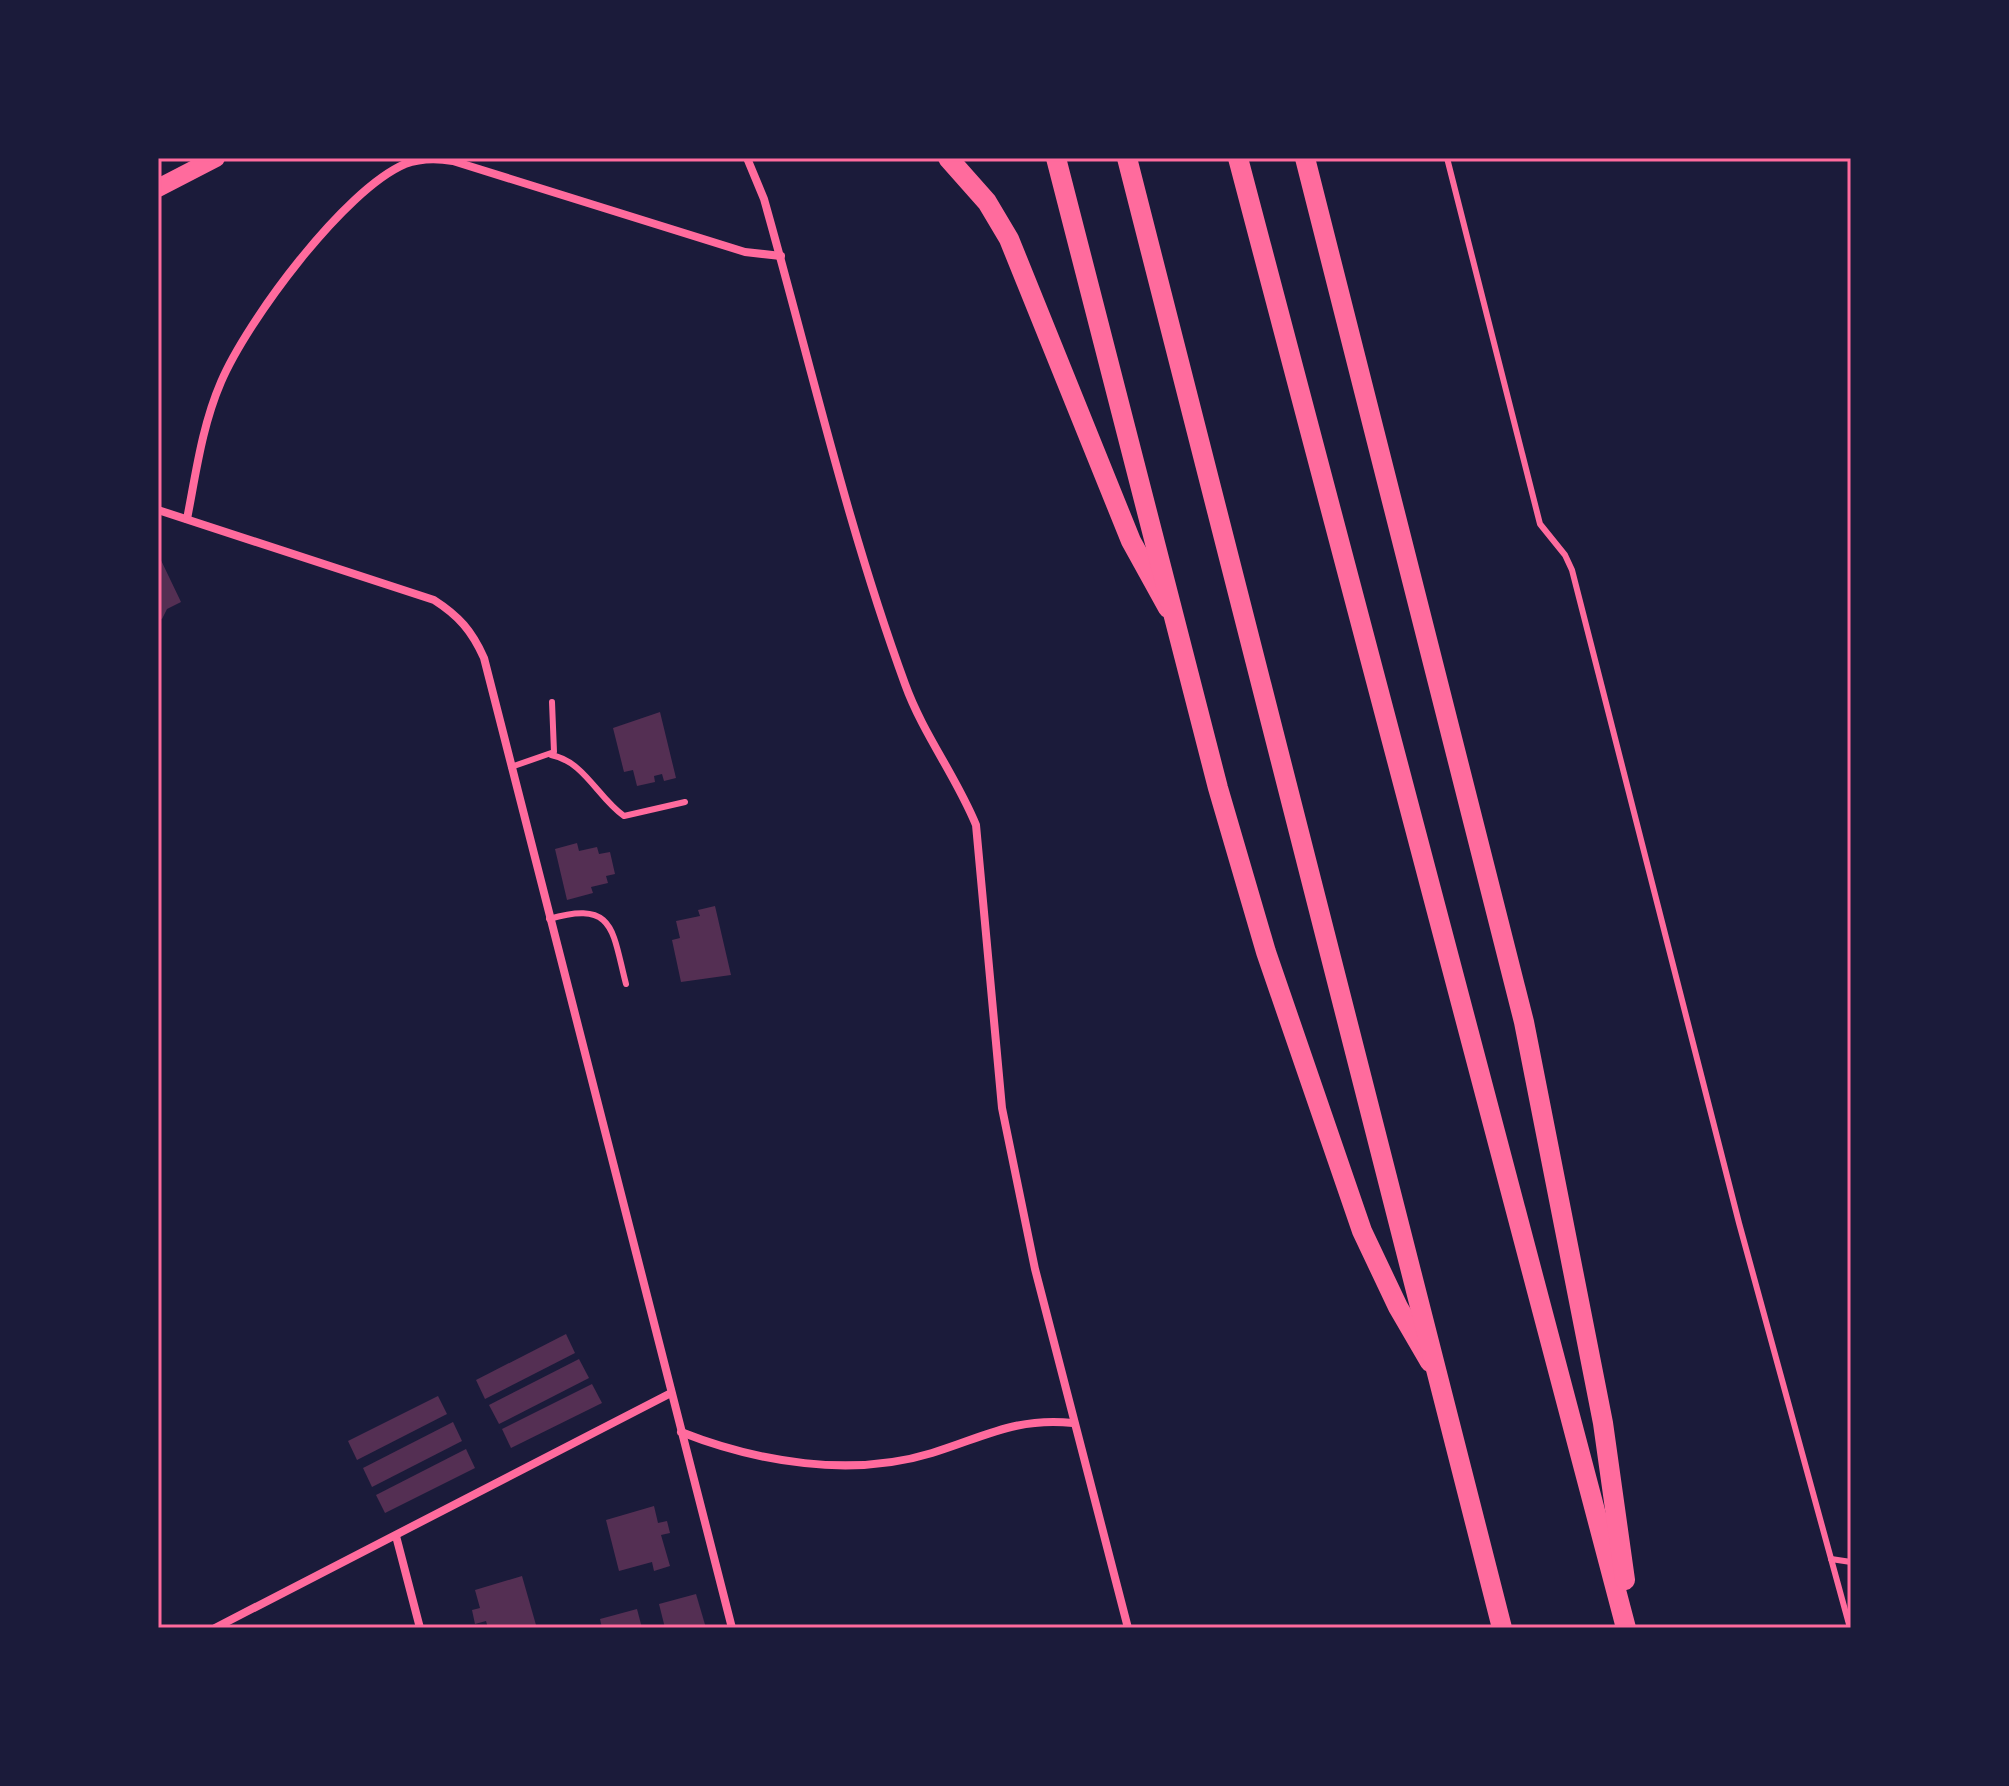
<svg xmlns="http://www.w3.org/2000/svg" width="2009" height="1786" font-family="Roboto,sans-serif">
<rect width="100%" height="100%" fill="#1b1b3a"/>
<g fill="#542f53">
<polygon points="158,554 181,602 167,609 162,619 158,618"/>
<polygon points="660,712 676,778 664,781 662,774 654,776 655,782 637,786 633,770 624,772 613,728"/>
<polygon points="577,843 579,851 597,847 599,854 610,852 615,874 606,876 608,883 591,887 593,893 567,900 555,849"/>
<polygon points="715,906 731,975 681,982 672,940 680,938 676,921 700,916 698,910"/>
<polygon points="566,1334 575,1353 485,1399 476,1380"/>
<polygon points="579,1359 589,1378 499,1424 489,1405"/>
<polygon points="592,1384 602,1403 511,1448 502,1429"/>
<polygon points="438,1396 447,1414 357,1460 348,1441"/>
<polygon points="453,1422 462,1441 372,1487 363,1468"/>
<polygon points="466,1449 475,1468 385,1513 376,1495"/>
<polygon points="654,1506 658,1523 667,1521 670,1533 661,1535 670,1566 654,1571 652,1562 619,1571 606,1520"/>
<polygon points="522,1576 536,1625 488,1628 486,1621 475,1624 472,1610 480,1608 475,1590"/>
<polygon points="696,1594 706,1628 665,1628 659,1604"/>
<polygon points="637,1609 642,1628 602,1628 600,1619"/>
</g>
<g fill="none" stroke-linecap="round" stroke-linejoin="round">
<g stroke="#ff6b9d" stroke-width="6">
<polyline points="1447,158 1540,524 1565,555 1572,570 1739,1223 1850,1628"/>
<path d="M551 755C584 761 598 798 624 816L685 802"/>
<polyline points="511,767 554,752 552,702"/>
<path d="M549 919C615 900 612 930 626 984"/>
<polyline points="1831,1559 1851,1562"/>
</g>
<g stroke="#ff6b9d" stroke-width="8">
<path d="M747 158 764 199C810 361 847 526 905 684 923 734 956 776 976 825L1002 1108 1035 1269 1128 1628"/>
<path d="M158 510 434 600C459 616 472 631 484 658L732 1628"/>
<path d="M187 519C196 473 202 426 221 382 247 321 344 190 405 164 421 158 436 158 453 161L745 252 781 256"/>
<path d="M681 1432C757 1462 851 1478 932 1453 984 1437 1016 1417 1073 1423"/>
<polyline points="396,1536 420,1628"/>
<polyline points="215,1628 671,1393"/>
</g>
<polyline stroke="#ff6b9d" stroke-width="18" points="158,188 216,158"/>
<g stroke="#ff6b9d" stroke-width="20">
<polyline points="948,158 987,202 1009,239 1131,541 1168,608"/>
<polyline points="1056,158 1218,788 1266,952 1362,1231 1398,1307 1430,1362"/>
<polyline points="1127,158 1502,1628"/>
<polyline points="1238,158 1626,1628"/>
<polyline points="1305,158 1524,1022 1603,1423 1625,1580"/>
</g>
</g>
<rect width="2009" height="1786" fill="none" stroke="#1b1b3a" stroke-width="320"/>
<rect x="160" y="160" width="1689" height="1466" fill="none" stroke="#ff6b9d" stroke-width="3"/>
</svg>
